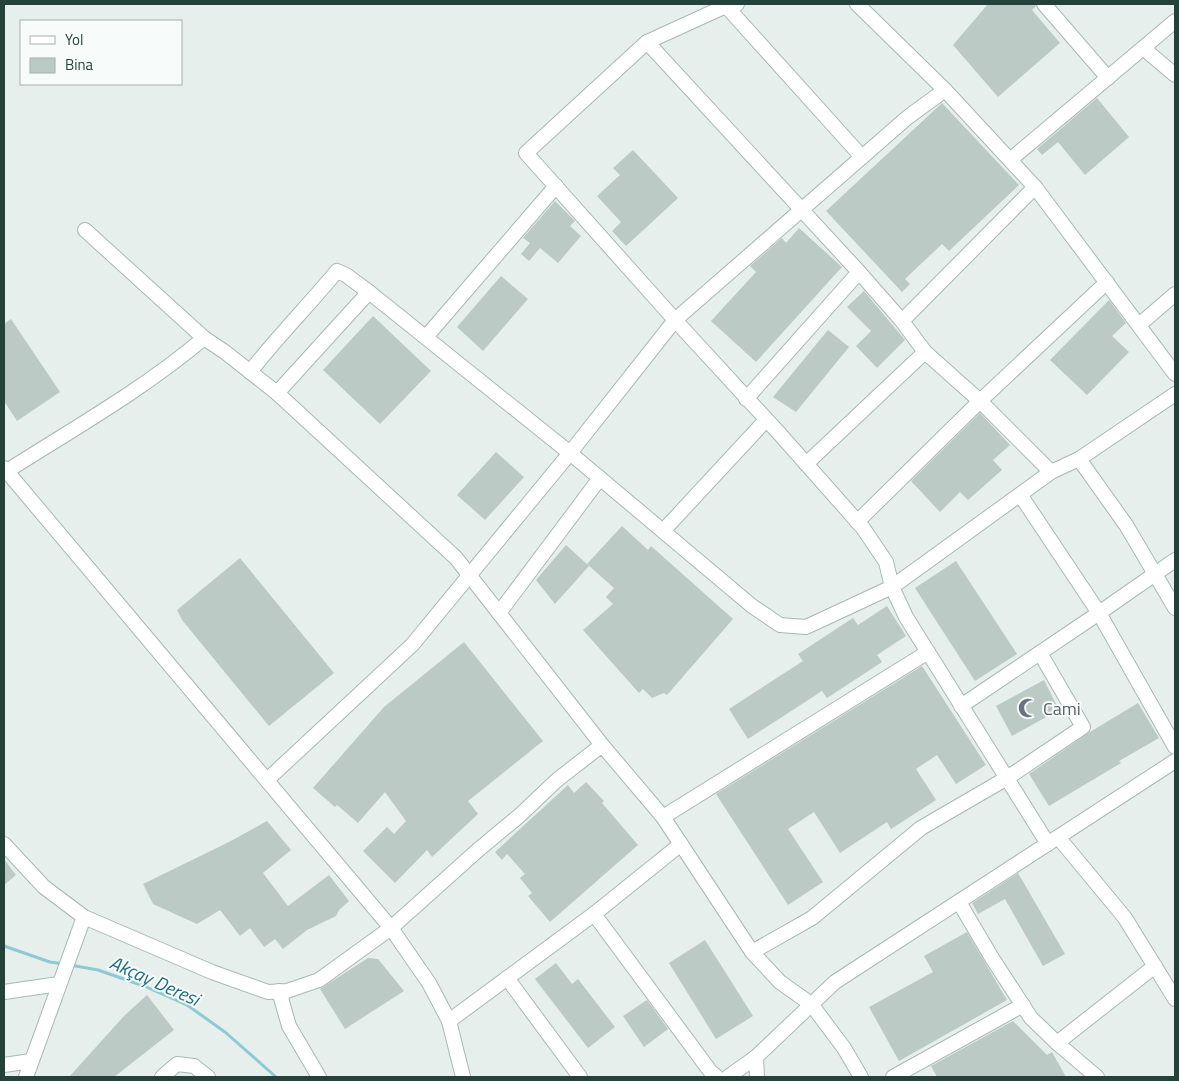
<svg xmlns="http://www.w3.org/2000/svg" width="1179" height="1081" font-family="'Titillium Web',sans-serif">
<rect width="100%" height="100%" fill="#e6efeb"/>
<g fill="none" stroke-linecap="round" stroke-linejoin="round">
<g stroke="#8ec9d4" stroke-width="3">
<polyline points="4,946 50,962 64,964"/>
<polyline points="70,965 98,970 144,986 187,1005 225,1032 276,1077"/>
</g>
</g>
<g fill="#bbcac4">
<polygon points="988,4 1035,4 1036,6 1032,10 1060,43 998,97 953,45"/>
<polygon points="1097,98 1129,137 1085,175 1058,142 1042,155 1037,149"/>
<polygon points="942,103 1019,185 949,251 942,244 905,279 910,284 902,292 826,211"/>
<polygon points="633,150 678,198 626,246 612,231 621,222 597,196 620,175 613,168"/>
<polygon points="555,201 575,221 570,226 581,236 558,263 540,248 529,261 521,254 530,243 523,238"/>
<polygon points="799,228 842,267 756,362 711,321 756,272 750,266 782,238 786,243"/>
<polygon points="501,276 528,299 483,351 457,327"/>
<polygon points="864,291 905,340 877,368 856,346 871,331 847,307"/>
<polygon points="1109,300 1126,323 1112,336 1129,352 1087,395 1050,360"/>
<polygon points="373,316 431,371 380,424 323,370"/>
<polygon points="11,319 60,392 17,421 4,401 4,324"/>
<polygon points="828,330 849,347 796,412 773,397"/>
<polygon points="980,413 1010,445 993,460 1002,470 968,500 960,492 940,512 911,481"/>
<polygon points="496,452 524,477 485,520 457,495"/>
<polygon points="622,526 648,550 651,546 733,619 667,695 664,693 652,698 643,689 639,693 583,630 613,604 606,597 614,588 587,564"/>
<polygon points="566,545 589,566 555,604 536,580"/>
<polygon points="240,558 334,673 269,726 182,620 177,610"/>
<polygon points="956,561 1017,654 975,681 915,588"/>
<polygon points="887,606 906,636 877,655 882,662 827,698 822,691 748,739 729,709 803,661 798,654 853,618 858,625"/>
<polygon points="464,642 543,741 468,801 478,814 432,857 427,850 395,883 363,851 387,827 394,834 406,821 385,792 358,823 337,805 335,807 313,788 384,707"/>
<polygon points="922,666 986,765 956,784 937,755 916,769 936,800 891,829 887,822 840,853 814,812 788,829 823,882 788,905 716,794"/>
<polygon points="1044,680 1059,710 1012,736 996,706"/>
<polygon points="1138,703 1159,738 1119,761 1121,763 1049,806 1029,774 1090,732"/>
<polygon points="586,782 604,801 602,803 638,845 550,922 528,896 532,893 520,878 525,874 507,854 502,860 495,852 568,785 574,793"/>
<polygon points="267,821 291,850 263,873 288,906 329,875 349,901 339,910 336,916 307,930 283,949 275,939 264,947 250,928 240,936 220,910 197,924 153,904 143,884 231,841"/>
<polygon points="4,859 16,875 4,885"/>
<polygon points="1018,873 1065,954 1043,966 1005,899 978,914 972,903"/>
<polygon points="967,932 1007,1000 899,1061 869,1007 933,972 924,956"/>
<polygon points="705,940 753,1016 716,1039 669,963"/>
<polygon points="368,958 378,959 404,991 345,1029 320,989"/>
<polygon points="556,963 572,984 578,979 615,1027 588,1048 535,979"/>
<polygon points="147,995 174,1030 114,1077 69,1077 124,1016"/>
<polygon points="647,1000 668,1029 644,1047 623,1016"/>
<polygon points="1013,1021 1047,1055 1052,1052 1066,1077 937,1077 931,1066"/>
</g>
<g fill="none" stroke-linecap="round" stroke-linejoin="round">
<defs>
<g id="minor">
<polyline points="737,4 726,6 647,42 526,153 675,320 778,432 863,528 886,562 892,587 906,617 1048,844"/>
<polyline points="857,4 945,90"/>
<polyline points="1044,4 1108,78"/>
<polyline points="726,6 862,157"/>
<polyline points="647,42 859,272 902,321 925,352 980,401 1051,472"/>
<polyline points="1143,48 1175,75"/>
<polyline points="1010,160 1175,21"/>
<polyline points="85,230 204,338 225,352 277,393 456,558 602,745"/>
<polyline points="902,321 1035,187"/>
<polyline points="1139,325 1175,294"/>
<polyline points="426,337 556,186"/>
<path d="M250 372C277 337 309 305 337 271L346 275 369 292"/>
<polyline points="277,393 369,292 570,453 752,606 780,625 806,627 892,587 1051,472 1079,459 1175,394"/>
<polyline points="746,399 859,272"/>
<polyline points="1079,459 1126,525 1175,608"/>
<polyline points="806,464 925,352"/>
<polyline points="4,468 391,928 429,983 449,1021 463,1077"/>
<path d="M7 471C73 429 144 389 204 338"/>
<polyline points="1021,496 1099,613 1175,747"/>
<polyline points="857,522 980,401 1107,282"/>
<polyline points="663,531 766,420"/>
<polyline points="499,613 600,478"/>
<polyline points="961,706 1099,613 1175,560"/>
<polyline points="267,780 412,645 570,453 675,320 908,117 945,90 1035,187 1175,374"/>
<polyline points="663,817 928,652"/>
<polyline points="1058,837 1125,918 1175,999"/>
<polyline points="4,844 44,887 84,917 212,972 268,992 287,991 319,980 391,928 478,850 519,816 557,780 602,745 663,817 752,952 780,982 811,1004 844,1048 861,1077"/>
<polyline points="959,902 992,958 1031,1018 1057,1043 1097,1077"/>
<polyline points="594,914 710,1071 717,1077"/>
<polyline points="752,952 812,918 921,828 1007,778 1083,727 1040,653"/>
<polyline points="507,978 580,1077"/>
<polyline points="279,991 289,1026 319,1077"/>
<polyline points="4,992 59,984"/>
<polyline points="449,1021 594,914 681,844"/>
<polyline points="1057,1043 1155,966"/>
<polyline points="756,1057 757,1077"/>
<polyline points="4,1065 31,1061"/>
<polyline points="26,1077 84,917"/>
<polyline points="162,1077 177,1064 194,1066 208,1077"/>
<polyline points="728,1077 756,1057 835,982 1175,761"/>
<polyline points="893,1077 1023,1005"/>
</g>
</defs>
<use href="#minor" stroke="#a8b8b2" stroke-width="16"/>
<use href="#minor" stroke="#fff" stroke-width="14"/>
</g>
<defs>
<symbol id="mosque-bare" viewBox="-9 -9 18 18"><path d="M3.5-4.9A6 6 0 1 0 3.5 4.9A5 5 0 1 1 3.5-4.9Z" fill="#6b7280" stroke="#f7fbf9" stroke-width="2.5" paint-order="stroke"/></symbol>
</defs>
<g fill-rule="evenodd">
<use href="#mosque-bare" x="1014" y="694" width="28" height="28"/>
</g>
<g text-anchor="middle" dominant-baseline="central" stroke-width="4" stroke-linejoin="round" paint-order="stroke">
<g font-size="18" fill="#5b616d" stroke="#f7fbf9" text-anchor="start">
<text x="1043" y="708">Cami</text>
</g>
<g font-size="19" font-style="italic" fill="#1c6f80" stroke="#f7fbf9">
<text transform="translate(155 980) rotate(24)">Akçay Deresi</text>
</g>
</g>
<rect width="1179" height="1081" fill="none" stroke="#24423a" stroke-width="10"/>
<rect x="20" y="20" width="162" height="65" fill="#f7fbf9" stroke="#a3b1ad"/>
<rect x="30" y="36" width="25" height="8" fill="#ffffff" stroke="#a3b1ad"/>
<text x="65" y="45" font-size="15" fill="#24423a">Yol</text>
<rect x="30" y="58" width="25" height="15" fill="#bbcac4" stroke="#a3b1ad"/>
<text x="65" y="70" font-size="15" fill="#24423a">Bina</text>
</svg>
